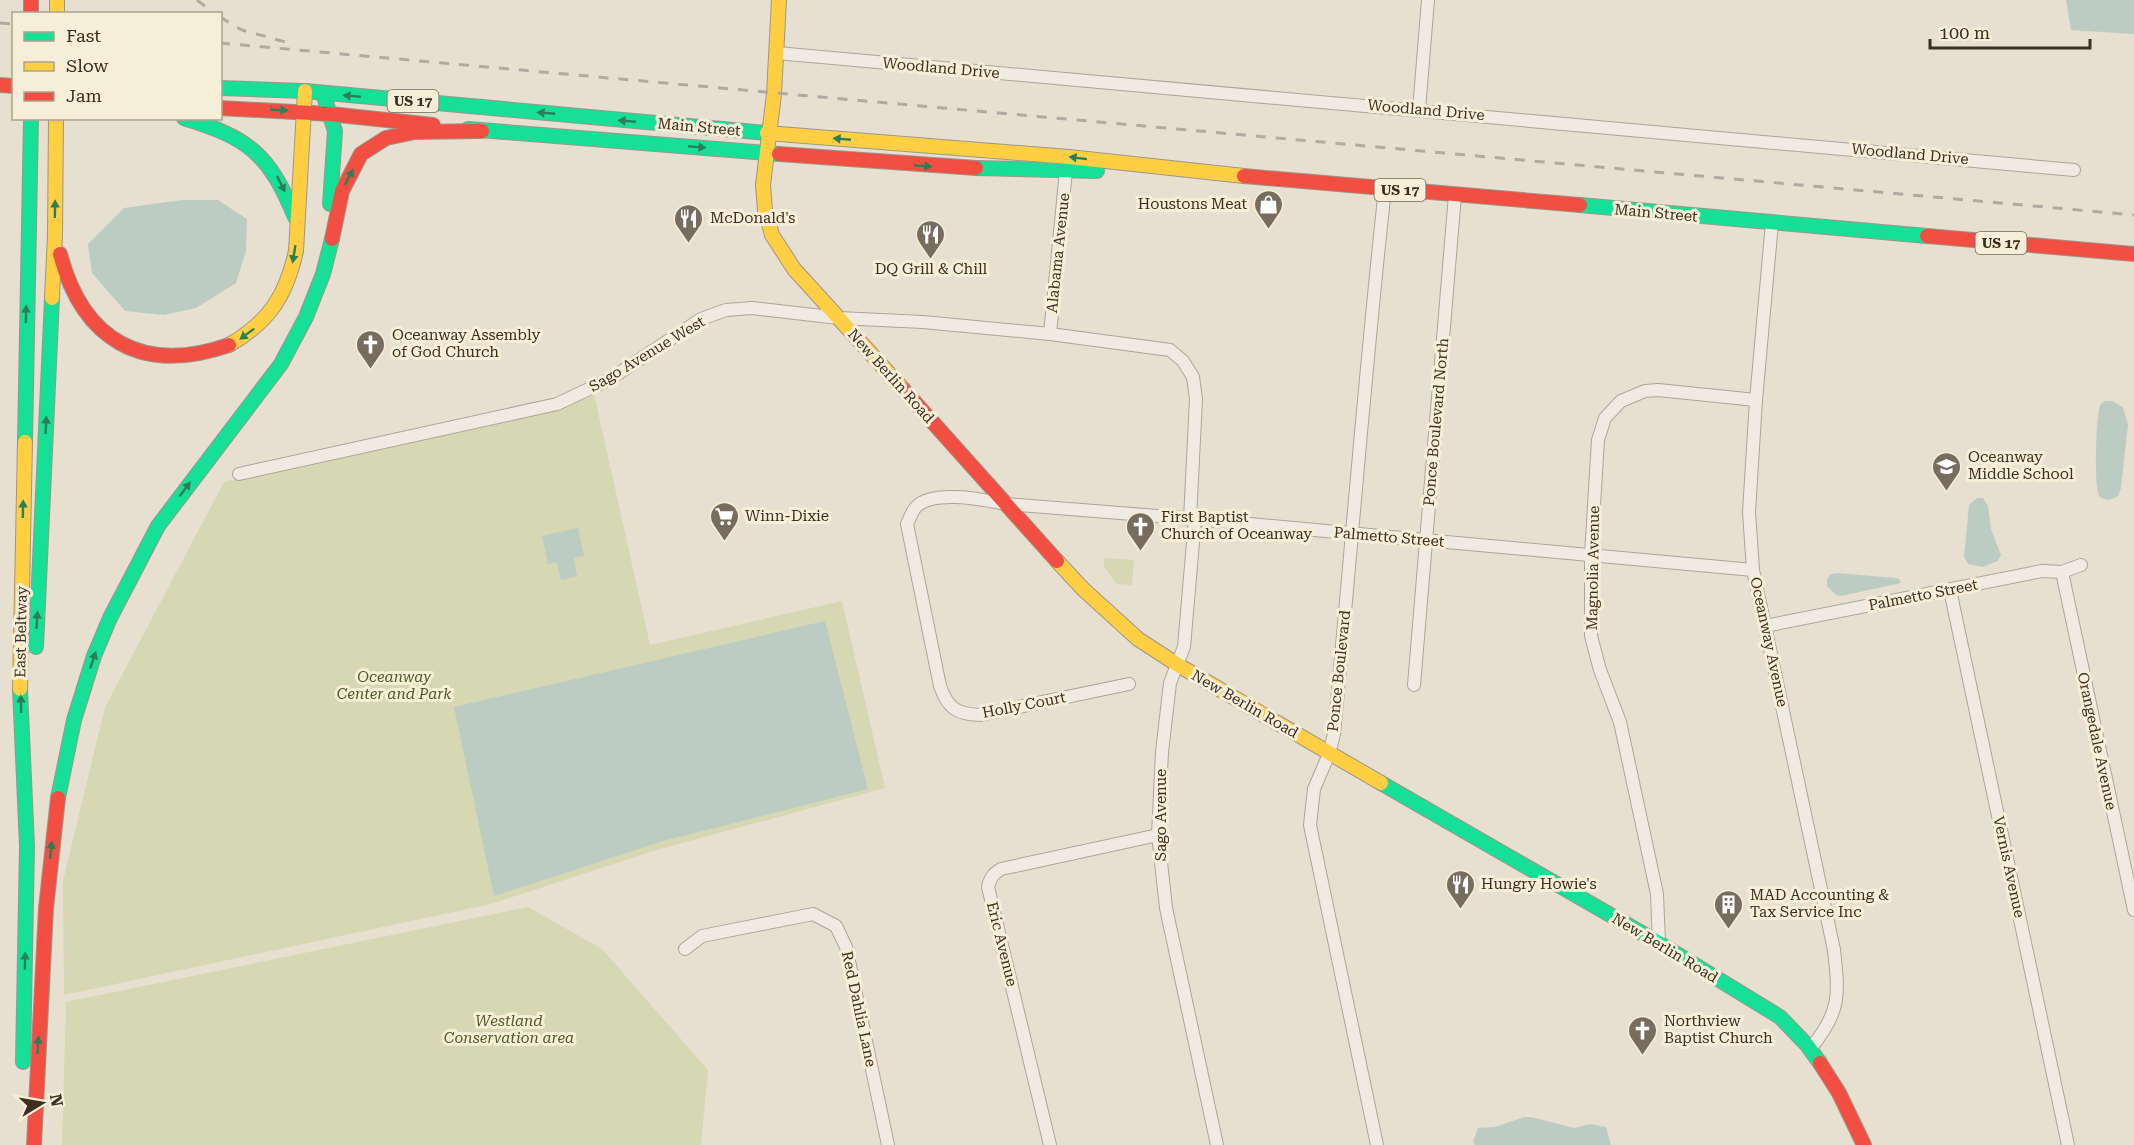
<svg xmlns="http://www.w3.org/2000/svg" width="2134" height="1145" font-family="'Roboto Serif',serif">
<rect width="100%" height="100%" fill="#e7e0d1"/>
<g fill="#d6d7b3">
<polygon points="594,394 650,645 842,601 885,788 653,851 491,904 64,995 63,881 105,707 224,482 567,407"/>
<polygon points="1104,558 1134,560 1132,585 1117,584 1104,567"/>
<polygon points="528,907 602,949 708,1070 701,1145 62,1145 66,1002"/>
</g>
<g fill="#bcccc2">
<polygon points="2066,0 2134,0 2134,34 2071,30"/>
<polygon points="182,200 218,200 247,219 246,251 236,283 196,308 164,315 125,311 92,273 88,244 124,208"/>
<path d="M2105 401H2112L2123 407 2128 425 2121 488 2118 496C2113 499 2106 502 2100 497 2093 488 2096 418 2100 405Z"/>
<polygon points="1977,498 1983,498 1988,506 1991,529 2001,555 1998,561 1983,567 1968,564 1964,557 1969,505"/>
<polygon points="578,528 584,556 574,558 577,576 561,580 557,562 548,564 542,536"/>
<polygon points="1837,573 1896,578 1899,579 1901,583 1841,596 1836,595 1827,586 1827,579 1831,574"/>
<polygon points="825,621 868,789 663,841 494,896 454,707"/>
<polygon points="1524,1117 1531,1117 1574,1128 1590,1124 1606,1127 1611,1145 1475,1145 1473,1141 1478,1128 1495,1127"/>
</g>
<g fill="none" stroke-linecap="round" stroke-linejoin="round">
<defs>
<g id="street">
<polyline points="777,53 2074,170"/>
<polyline points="1419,110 1428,0"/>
<path d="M1772 223 1756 400 1749 512 1753 570 1834 950C1839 995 1841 1012 1810 1049"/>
<polyline points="1050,334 1066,171"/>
<polyline points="239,474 557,404 610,379 701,319 726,310 752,308 839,318 923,322 1050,334 1170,350 1183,361 1193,377 1196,399 1190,519"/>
<polyline points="1195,519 1184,647 1170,683 1162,752 1158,835 1166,908 1217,1145"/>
<polyline points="2062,572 2134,910"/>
<polyline points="1950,590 2068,1145"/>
<polyline points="1765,626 2042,571 2062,572 2081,565"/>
<path d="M1129 684 980 715C957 714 948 709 940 686L907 524C910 518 912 511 916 507 933 489 984 500 1006 504L1195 519 1753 570"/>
<polyline points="1414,685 1455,195"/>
<polyline points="1659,943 1657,894 1620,722 1600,670 1591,636 1591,555 1598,440 1605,418 1621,401 1645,391 1658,390 1756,400"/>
<polyline points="685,949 702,936 813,914 836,926 846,947 888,1145"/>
<path d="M1050 1145 988 887C990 878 993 874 1001 869L1158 835"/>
<path d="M1377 1145 1310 825 1314 789 1329 754 1334 734C1351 552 1365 370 1385 189"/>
</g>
<g id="fast">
<polyline points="220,88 305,91 767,133"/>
<polyline points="323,93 335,131 330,204"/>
<path d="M184 118C249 138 269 154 295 217"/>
<polyline points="468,129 779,154"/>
<polyline points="976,168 1097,171"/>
<polyline points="1580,205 1927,236"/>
<polyline points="25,442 31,118"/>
<polyline points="36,647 52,298"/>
<polyline points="20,689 27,846 23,1062"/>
<polyline points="1381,783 1659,943 1780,1017 1807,1045 1820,1063"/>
<polyline points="58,798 74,720 94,656 110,618 158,526 281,364 306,317 323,274 332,239"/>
</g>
<g id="slow">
<polyline points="57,0 57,14"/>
<polyline points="779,0 774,94 763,185 765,210 772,235 794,269 903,389"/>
<polyline points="767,133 1069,157 1244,176"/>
<polyline points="52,298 55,235 56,118"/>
<path d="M229 345C269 322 286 296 296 251L305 91"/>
<polyline points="1057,561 1083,589 1138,639 1178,665 1381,783"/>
<polyline points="20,689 25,442"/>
</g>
<g id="jam">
<polyline points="31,0 31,14"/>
<polyline points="0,85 14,86"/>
<polyline points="220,108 330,114 433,125"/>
<polyline points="779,154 976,168"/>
<polyline points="1244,176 1580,205"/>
<polyline points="1927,236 2134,254"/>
<polyline points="332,239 342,191 361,154 386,138 415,132 482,131"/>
<path d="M60 254C83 341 143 375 229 345"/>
<polyline points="903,389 1057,561"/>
<polyline points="1820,1063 1839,1093 1864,1145"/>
<polyline points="34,1145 46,908 58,798"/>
</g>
</defs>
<use href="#street" stroke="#ada599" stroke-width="14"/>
<use href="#fast" stroke="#9c958a" stroke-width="16"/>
<use href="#slow" stroke="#9c958a" stroke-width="16"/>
<use href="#jam" stroke="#9c958a" stroke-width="16"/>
<use href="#street" stroke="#efebe3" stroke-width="12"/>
<use href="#fast" stroke="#16e098" stroke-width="14"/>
<use href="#slow" stroke="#ffcf43" stroke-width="14"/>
<use href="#jam" stroke="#f24e42" stroke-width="14"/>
<g stroke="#afaaa2" stroke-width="3" stroke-dasharray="10 10" stroke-linecap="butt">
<polyline points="197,0 215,14"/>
<polyline points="220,17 242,30 289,43"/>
<polyline points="0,23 14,24"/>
<polyline points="220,43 2134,215"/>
</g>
</g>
<defs><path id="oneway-solid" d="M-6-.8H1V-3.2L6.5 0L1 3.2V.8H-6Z" transform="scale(1.5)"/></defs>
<g fill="#2b7e56">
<use href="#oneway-solid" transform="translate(352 96) rotate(-175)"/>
<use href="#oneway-solid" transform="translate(279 110) rotate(3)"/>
<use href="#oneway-solid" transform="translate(546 113) rotate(-175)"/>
<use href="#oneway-solid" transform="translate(627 121) rotate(-175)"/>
<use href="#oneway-solid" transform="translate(842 139) rotate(-175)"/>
<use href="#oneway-solid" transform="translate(697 147) rotate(5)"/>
<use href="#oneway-solid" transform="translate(1078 158) rotate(-173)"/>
<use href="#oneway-solid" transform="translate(923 166) rotate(4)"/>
<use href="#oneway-solid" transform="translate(349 177) rotate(-62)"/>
<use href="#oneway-solid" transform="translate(281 184) rotate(63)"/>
<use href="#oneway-solid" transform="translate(55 209) rotate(-89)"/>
<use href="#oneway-solid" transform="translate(294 254) rotate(99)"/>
<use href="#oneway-solid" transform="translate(26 314) rotate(-89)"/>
<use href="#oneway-solid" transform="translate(247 334) rotate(143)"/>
<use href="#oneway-solid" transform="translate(46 425) rotate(-87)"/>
<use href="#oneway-solid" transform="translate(185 489) rotate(-53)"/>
<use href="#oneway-solid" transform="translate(23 509) rotate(-89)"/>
<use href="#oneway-solid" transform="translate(37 620) rotate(-87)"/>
<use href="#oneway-solid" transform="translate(93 660) rotate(-71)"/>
<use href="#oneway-solid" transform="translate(21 704) rotate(-91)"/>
<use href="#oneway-solid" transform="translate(51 850) rotate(-84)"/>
<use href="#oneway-solid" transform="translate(25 961) rotate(-89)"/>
<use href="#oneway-solid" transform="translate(38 1045) rotate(-87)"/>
</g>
<defs>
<symbol id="shop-pin" viewBox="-11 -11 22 30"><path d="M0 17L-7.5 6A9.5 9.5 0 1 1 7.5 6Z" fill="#786c5e" stroke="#f7eed8"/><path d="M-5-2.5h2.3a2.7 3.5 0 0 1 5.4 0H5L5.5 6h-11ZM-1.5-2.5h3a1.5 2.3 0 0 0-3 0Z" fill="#fff"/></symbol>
<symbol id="restaurant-pin" viewBox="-11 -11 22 30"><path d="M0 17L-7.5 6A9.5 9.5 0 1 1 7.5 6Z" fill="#786c5e" stroke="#f7eed8"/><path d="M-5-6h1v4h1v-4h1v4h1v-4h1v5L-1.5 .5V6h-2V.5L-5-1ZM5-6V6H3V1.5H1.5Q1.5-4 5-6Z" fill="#fff"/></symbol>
<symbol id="church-pin" viewBox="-11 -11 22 30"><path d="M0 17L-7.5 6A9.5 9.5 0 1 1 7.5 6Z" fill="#786c5e" stroke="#f7eed8"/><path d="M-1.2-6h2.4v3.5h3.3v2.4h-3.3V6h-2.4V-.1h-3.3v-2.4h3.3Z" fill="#fff"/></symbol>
<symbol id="school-pin" viewBox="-11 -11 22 30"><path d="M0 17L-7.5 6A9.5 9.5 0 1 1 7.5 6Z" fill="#786c5e" stroke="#f7eed8"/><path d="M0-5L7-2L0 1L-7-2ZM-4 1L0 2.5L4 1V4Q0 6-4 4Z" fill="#fff"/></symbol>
<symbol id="supermarket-pin" viewBox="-11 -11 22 30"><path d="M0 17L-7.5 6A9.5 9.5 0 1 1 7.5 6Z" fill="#786c5e" stroke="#f7eed8"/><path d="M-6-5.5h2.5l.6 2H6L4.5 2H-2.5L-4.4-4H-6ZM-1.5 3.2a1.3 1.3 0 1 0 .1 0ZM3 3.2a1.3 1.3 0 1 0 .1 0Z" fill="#fff"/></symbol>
<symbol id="building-pin" viewBox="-11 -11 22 30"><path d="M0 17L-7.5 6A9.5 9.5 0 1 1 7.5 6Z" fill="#786c5e" stroke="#f7eed8"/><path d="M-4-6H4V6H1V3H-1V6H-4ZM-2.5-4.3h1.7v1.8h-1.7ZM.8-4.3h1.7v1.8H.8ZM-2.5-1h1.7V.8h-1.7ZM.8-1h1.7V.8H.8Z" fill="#fff"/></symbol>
</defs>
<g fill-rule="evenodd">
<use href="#shop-pin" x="1252" y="188" width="33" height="45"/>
<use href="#restaurant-pin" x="672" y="202" width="33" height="45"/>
<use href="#restaurant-pin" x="914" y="218" width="33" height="45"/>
<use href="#church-pin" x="354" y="328" width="33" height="45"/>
<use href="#school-pin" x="1930" y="450" width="33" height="45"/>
<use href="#supermarket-pin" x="708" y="500" width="33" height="45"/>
<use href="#church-pin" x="1124" y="510" width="33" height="45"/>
<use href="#restaurant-pin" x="1444" y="868" width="33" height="45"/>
<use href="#building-pin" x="1712" y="888" width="33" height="45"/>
<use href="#church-pin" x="1626" y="1014" width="33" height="45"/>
</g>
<g text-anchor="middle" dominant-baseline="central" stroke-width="6" stroke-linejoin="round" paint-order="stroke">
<g fill="#f7eed8" stroke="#756857" stroke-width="1.5">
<rect x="387.5" y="90" width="51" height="22" rx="4.5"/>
<rect x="1374.5" y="179" width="51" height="22" rx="4.5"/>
<rect x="1975.5" y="232" width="51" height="22" rx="4.5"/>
</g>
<g font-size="14" font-weight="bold" fill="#3d2e20">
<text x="413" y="101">US 17</text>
<text x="1400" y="190">US 17</text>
<text x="2001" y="243">US 17</text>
</g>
<g font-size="15" fill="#3d2e20" stroke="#f7eed8">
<text transform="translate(941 68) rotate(5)">Woodland Drive</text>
<text transform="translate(1426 110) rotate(5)">Woodland Drive</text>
<text transform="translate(699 127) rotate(5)">Main Street</text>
<text transform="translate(1910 154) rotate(5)">Woodland Drive</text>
<text transform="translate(1656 213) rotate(5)">Main Street</text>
<text transform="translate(1058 253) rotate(-84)">Alabama Avenue</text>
<text transform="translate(647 354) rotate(-31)">Sago Avenue West</text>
<text transform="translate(891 376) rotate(48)">New Berlin Road</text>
<text transform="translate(1436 422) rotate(-85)">Ponce Boulevard North</text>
<text transform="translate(1389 537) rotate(5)">Palmetto Street</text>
<text transform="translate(1593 568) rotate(-89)">Magnolia Avenue</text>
<text transform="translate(1923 595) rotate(-11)">Palmetto Street</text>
<text transform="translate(21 632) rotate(-89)">East Beltway</text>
<text transform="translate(1769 642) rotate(78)">Oceanway Avenue</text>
<text transform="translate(1339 671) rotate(-84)">Ponce Boulevard</text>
<text transform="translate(1245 704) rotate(30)">New Berlin Road</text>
<text transform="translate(1024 705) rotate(-11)">Holly Court</text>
<text transform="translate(2097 741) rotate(78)">Orangedale Avenue</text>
<text transform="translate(1161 815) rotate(-90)">Sago Avenue</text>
<text transform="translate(2009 867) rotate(78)">Vernis Avenue</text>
<text transform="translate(1002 944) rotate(76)">Eric Avenue</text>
<text transform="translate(1665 948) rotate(31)">New Berlin Road</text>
<text transform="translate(859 1009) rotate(78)">Red Dahlia Lane</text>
</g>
<g font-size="15" fill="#3d2e20" stroke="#f7eed8" text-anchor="start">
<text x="1247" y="204" text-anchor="end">Houstons Meat</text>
<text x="710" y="218">McDonald's</text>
<text x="931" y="269" text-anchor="middle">DQ Grill &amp; Chill</text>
<text x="392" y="335">Oceanway Assembly<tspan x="392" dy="17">of God Church</tspan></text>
<text x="1968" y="457">Oceanway<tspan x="1968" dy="17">Middle School</tspan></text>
<text x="745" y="516">Winn-Dixie</text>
<text x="1161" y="517">First Baptist<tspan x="1161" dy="17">Church of Oceanway</tspan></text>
<text x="1481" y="884">Hungry Howie's</text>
<text x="1750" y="895">MAD Accounting &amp;<tspan x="1750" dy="17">Tax Service Inc</tspan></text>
<text x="1664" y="1021">Northview<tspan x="1664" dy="17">Baptist Church</tspan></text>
</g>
<g font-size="15" font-style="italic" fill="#4d5a26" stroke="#f7eed8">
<text x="394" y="677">Oceanway<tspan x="394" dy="17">Center and Park</tspan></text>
<text x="509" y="1021">Westland<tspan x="509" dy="17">Conservation area</tspan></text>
</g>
</g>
<rect x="12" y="12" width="210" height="108" fill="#f7eed8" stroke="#ada18e" stroke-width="1.5"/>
<rect x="24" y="32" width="30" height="9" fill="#16e098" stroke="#ada18e" stroke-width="1.5"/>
<text x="66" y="42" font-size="18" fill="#3d2e20">Fast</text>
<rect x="24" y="62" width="30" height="9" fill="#ffcf43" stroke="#ada18e" stroke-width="1.5"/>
<text x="66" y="72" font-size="18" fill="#3d2e20">Slow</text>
<rect x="24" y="92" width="30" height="9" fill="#f24e42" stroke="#ada18e" stroke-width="1.5"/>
<text x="66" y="102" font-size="18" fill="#3d2e20">Jam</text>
<g transform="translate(42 1103) rotate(79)" stroke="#f7eed8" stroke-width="4.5" paint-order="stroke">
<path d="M0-4.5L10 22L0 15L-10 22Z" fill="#3d2e20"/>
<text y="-9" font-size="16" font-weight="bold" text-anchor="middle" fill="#3d2e20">N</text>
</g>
<path d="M1930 39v9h160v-9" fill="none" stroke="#3d2e20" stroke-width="3"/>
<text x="1939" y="39" font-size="18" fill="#3d2e20" stroke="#f7eed8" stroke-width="4.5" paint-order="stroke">100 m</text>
</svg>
